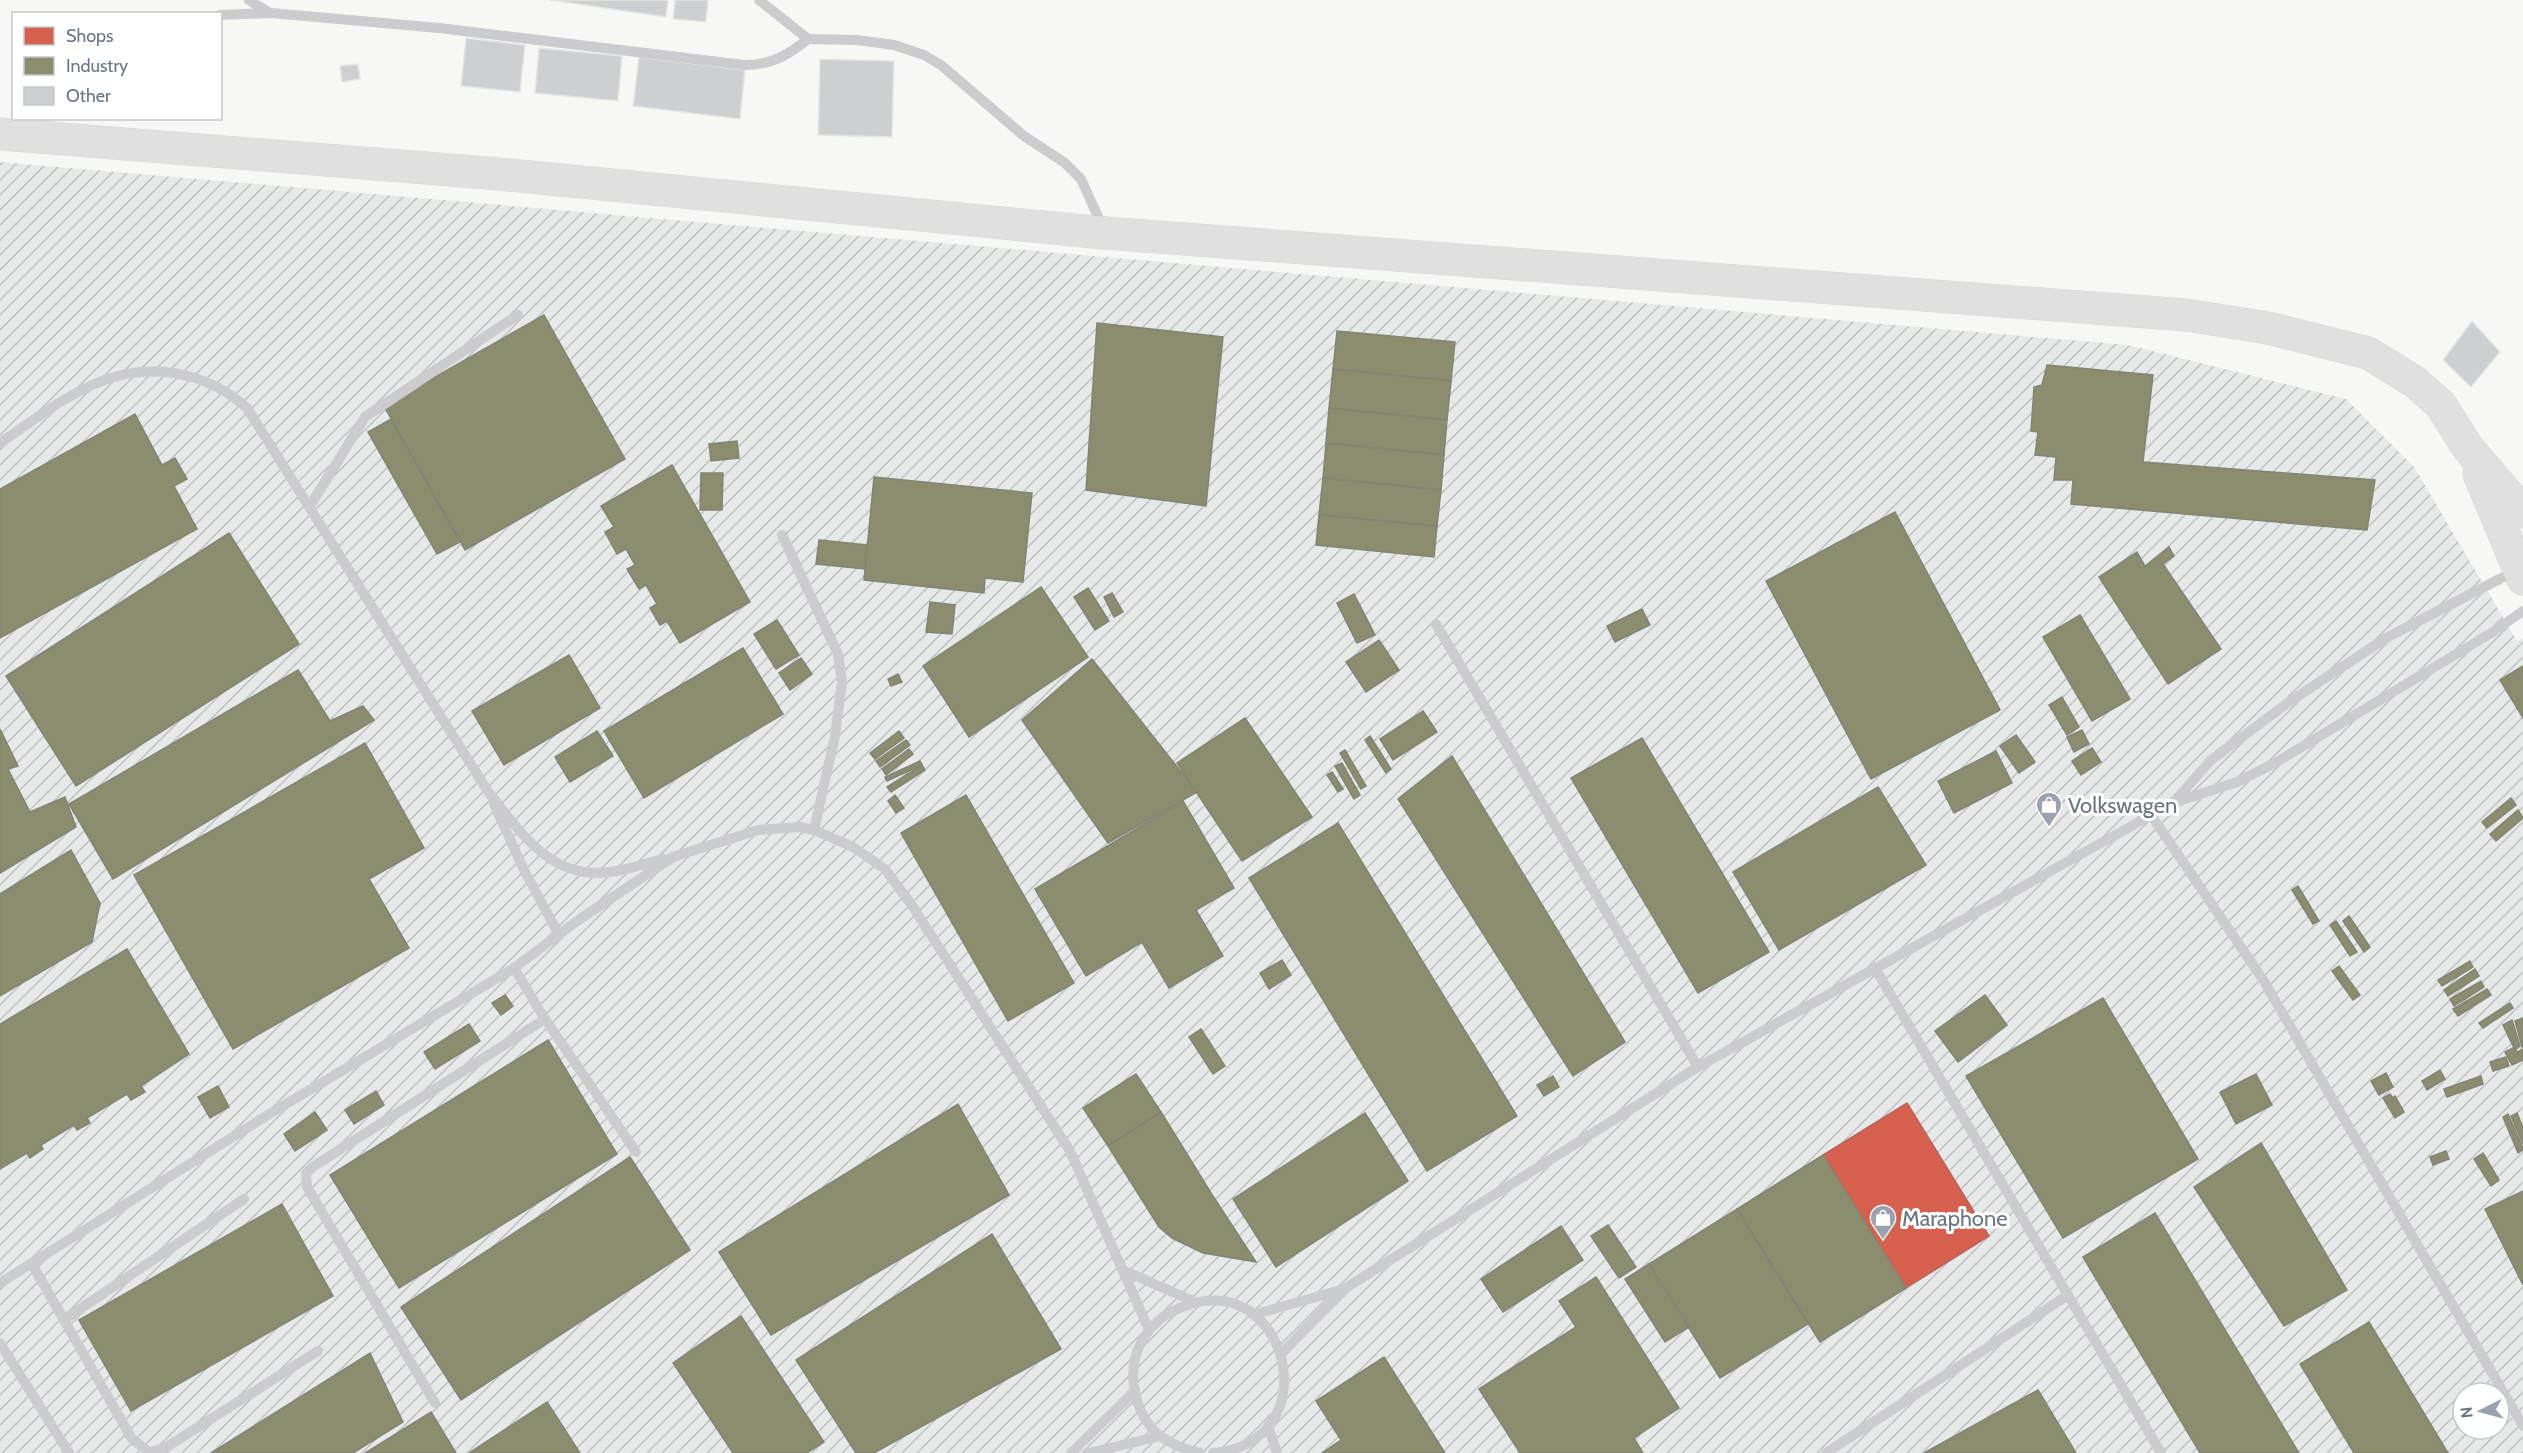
<svg xmlns="http://www.w3.org/2000/svg" width="2523" height="1453" font-family="Cabin,sans-serif">
<defs>
<pattern id="industrial-furrows" width="10" height="10" patternUnits="userSpaceOnUse" patternTransform="scale(1.5)"><rect width="10" height="10" fill="#e7e9e9"/><path d="M-1 1l2-2M0 10L10 0M9 11l2-2" fill="none" stroke="#bfc1c2"/></pattern>
</defs>
<rect width="100%" height="100%" fill="#f7f7f6"/>
<path fill="url(#industrial-furrows)" fill-rule="evenodd" d="M0 162 2128 345 2346 399 2414 467 2517 641 2523 638V1453H0ZM2463 1393H2499V1429H2463Z"/>
<polygon fill="#d6604d" stroke="#b5665e" stroke-width="1.5" points="1907,1103 1989,1236 1906,1288 1823,1155"/>
<g fill="#8c8c6e" stroke="#828575" stroke-width="1.5">
<polygon points="544,315 625,459 465,550 384,406"/>
<polygon points="1097,323 1223,337 1206,506 1086,490"/>
<polygon points="1337,331 1455,342 1451,381 1333,369"/>
<polygon points="2047,365 2153,375 2143,462 2375,480 2367,530 2071,504 2073,480 2054,480 2056,457 2035,455 2038,432 2031,431 2034,387 2042,385"/>
<polygon points="1333,369 1451,381 1447,420 1329,408"/>
<polygon points="1329,408 1447,420 1444,455 1326,443"/>
<polygon points="135,414 162,465 175,458 187,479 174,486 197,529 0,638 0,489"/>
<polygon points="391,419 460,542 437,554 368,432"/>
<polygon points="737,441 739,458 711,461 709,444"/>
<polygon points="1326,443 1444,455 1441,490 1323,478"/>
<polygon points="672,465 750,602 680,643 667,621 660,625 650,608 657,604 646,585 639,589 627,569 635,565 626,549 617,554 605,532 614,527 601,506"/>
<polygon points="701,473 723,473 722,510 700,510"/>
<polygon points="874,477 1032,493 1023,582 985,578 984,593 864,580"/>
<polygon points="1323,478 1441,490 1437,526 1319,515"/>
<polygon points="1895,512 2000,710 1871,779 1766,581"/>
<polygon points="1319,515 1437,526 1434,557 1316,545"/>
<polygon points="229,533 299,644 76,786 6,676"/>
<polygon points="819,540 867,545 865,569 816,564"/>
<polygon points="2169,547 2174,556 2163,564 2221,649 2168,684 2099,577 2137,552 2145,566"/>
<polygon points="1041,587 1088,657 969,737 923,666"/>
<polygon points="1088,588 1109,621 1095,630 1074,597"/>
<polygon points="1112,593 1123,612 1114,617 1104,597"/>
<polygon points="1354,594 1375,635 1357,643 1337,603"/>
<polygon points="930,602 955,605 952,634 926,632"/>
<polygon points="1642,609 1650,625 1615,642 1607,626"/>
<polygon points="2080,615 2130,699 2092,721 2043,637"/>
<polygon points="777,620 799,655 776,669 754,634"/>
<polygon points="1379,640 1399,670 1366,692 1346,662"/>
<polygon points="743,648 783,714 644,798 604,731"/>
<polygon points="569,655 600,708 504,765 472,711"/>
<polygon points="801,658 812,674 790,690 779,673"/>
<polygon points="1092,659 1197,792 1108,843 1022,720"/>
<polygon points="2523,666 2523,718 2500,680"/>
<polygon points="298,670 330,721 363,706 374,720 113,879 69,804"/>
<polygon points="898,674 902,682 891,686 888,679"/>
<polygon points="2062,697 2079,727 2067,735 2049,705"/>
<polygon points="1423,711 1437,732 1393,760 1380,739"/>
<polygon points="1245,718 1312,817 1242,861 1177,763"/>
<polygon points="0,729 18,766 8,769 30,812 65,797 76,827 0,873"/>
<polygon points="2082,730 2089,744 2074,752 2067,737"/>
<polygon points="597,731 613,756 570,782 555,757"/>
<polygon points="899,731 904,738 875,759 870,753"/>
<polygon points="2016,735 2035,762 2019,773 2000,746"/>
<polygon points="1370,736 1391,769 1386,773 1365,740"/>
<polygon points="1642,738 1769,952 1698,993 1571,778"/>
<polygon points="906,740 910,745 880,767 876,761"/>
<polygon points="365,743 424,848 369,879 409,948 233,1049 134,875"/>
<polygon points="2092,748 2101,762 2081,775 2072,761"/>
<polygon points="909,749 913,754 886,775 882,769"/>
<polygon points="1345,750 1366,786 1361,789 1340,753"/>
<polygon points="1996,751 2012,783 1954,813 1938,781"/>
<polygon points="1452,756 1625,1042 1573,1076 1398,799"/>
<polygon points="920,761 922,765 887,781 885,777"/>
<polygon points="1342,763 1360,795 1354,799 1335,766"/>
<polygon points="922,765 925,770 891,792 887,787"/>
<polygon points="1332,772 1343,789 1338,792 1327,775"/>
<polygon points="1878,787 1926,865 1779,950 1733,872"/>
<polygon points="895,795 904,808 896,813 888,801"/>
<polygon points="966,795 1074,983 1008,1021 901,833"/>
<polygon points="2511,798 2516,805 2487,828 2482,822"/>
<polygon points="1183,801 1234,888 1196,910 1223,956 1169,988 1142,942 1086,976 1035,889"/>
<polygon points="2518,810 2523,818 2496,841 2490,834"/>
<polygon points="1338,823 1517,1116 1427,1171 1249,878"/>
<polygon points="71,850 100,903 92,942 0,996 0,894"/>
<polygon points="2298,886 2319,921 2313,924 2292,890"/>
<polygon points="2349,916 2370,947 2364,952 2343,921"/>
<polygon points="2336,921 2357,952 2350,956 2330,925"/>
<polygon points="127,949 189,1054 141,1086 145,1092 131,1100 127,1094 87,1118 90,1123 77,1130 74,1125 41,1145 43,1149 30,1158 27,1153 0,1169 0,1024"/>
<polygon points="1282,960 1291,975 1269,989 1260,973"/>
<polygon points="2470,961 2473,967 2442,986 2438,980"/>
<polygon points="2339,966 2360,995 2353,1000 2332,971"/>
<polygon points="2475,969 2479,976 2448,996 2444,990"/>
<polygon points="2481,981 2484,987 2454,1006 2450,999"/>
<polygon points="2487,989 2491,995 2458,1016 2453,1009"/>
<polygon points="505,995 513,1006 501,1015 492,1003"/>
<polygon points="1985,995 2007,1025 1958,1062 1935,1031"/>
<polygon points="2103,998 2198,1159 2063,1238 1966,1076"/>
<polygon points="2510,1003 2513,1008 2483,1028 2479,1023"/>
<polygon points="2523,1018 2523,1047 2522,1047 2515,1021"/>
<polygon points="2512,1020 2520,1046 2515,1050 2503,1025"/>
<polygon points="469,1024 480,1041 435,1069 424,1052"/>
<polygon points="1201,1029 1225,1066 1213,1074 1189,1037"/>
<polygon points="548,1040 617,1154 399,1288 330,1175"/>
<polygon points="2513,1048 2518,1052 2523,1049 2523,1060 2512,1065 2505,1052"/>
<polygon points="2506,1057 2509,1066 2493,1071 2490,1062"/>
<polygon points="2440,1070 2445,1079 2427,1090 2422,1081"/>
<polygon points="2386,1073 2393,1087 2379,1095 2371,1081"/>
<polygon points="1136,1074 1161,1112 1108,1146 1083,1108"/>
<polygon points="2256,1074 2272,1105 2236,1124 2220,1092"/>
<polygon points="1553,1076 1559,1087 1544,1096 1537,1085"/>
<polygon points="2481,1076 2483,1084 2447,1097 2444,1089"/>
<polygon points="218,1086 229,1107 210,1118 198,1097"/>
<polygon points="376,1091 384,1105 354,1124 345,1110"/>
<polygon points="2390,1094 2393,1098 2395,1096 2404,1112 2395,1118 2383,1098"/>
<polygon points="958,1104 1009,1195 771,1335 719,1252"/>
<polygon points="315,1112 327,1130 295,1151 284,1134"/>
<polygon points="1161,1112 1211,1193 1256,1262 1203,1253 1172,1238 1159,1227 1108,1146"/>
<polygon points="1365,1113 1408,1181 1276,1267 1233,1199"/>
<polygon points="2517,1113 2523,1128 2523,1144 2511,1116"/>
<polygon points="2508,1114 2523,1148 2523,1150 2518,1153 2503,1117"/>
<polygon points="2261,1143 2347,1290 2284,1326 2194,1187"/>
<polygon points="2446,1151 2449,1159 2433,1165 2430,1157"/>
<polygon points="2483,1153 2499,1180 2491,1186 2474,1159"/>
<polygon points="1823,1155 1906,1288 1820,1342 1737,1209"/>
<polygon points="630,1157 690,1250 461,1400 401,1307"/>
<polygon points="2523,1191 2523,1285 2485,1209"/>
<polygon points="282,1204 333,1296 131,1411 79,1320"/>
<polygon points="1737,1209 1808,1324 1720,1378 1649,1264"/>
<polygon points="2155,1213 2299,1453 2200,1453 2083,1257"/>
<polygon points="1608,1225 1636,1267 1619,1278 1591,1236"/>
<polygon points="1561,1226 1583,1260 1503,1312 1481,1279"/>
<polygon points="992,1234 1061,1349 874,1453 856,1453 796,1360"/>
<polygon points="1649,1264 1689,1327 1665,1342 1625,1279"/>
<polygon points="1596,1277 1679,1408 1634,1438 1643,1453 1520,1453 1479,1389 1576,1327 1559,1301"/>
<polygon points="741,1316 824,1442 807,1453 733,1453 673,1363"/>
<polygon points="2369,1322 2448,1453 2354,1453 2300,1364"/>
<polygon points="370,1353 403,1422 353,1453 211,1453"/>
<polygon points="1384,1357 1445,1453 1322,1453 1341,1440 1316,1401"/>
<polygon points="2038,1390 2076,1453 1924,1453"/>
<polygon points="547,1402 580,1453 469,1453"/>
<polygon points="431,1412 456,1453 365,1453"/>
</g>
<g fill="#cecfd1" stroke="#e6e6e6" stroke-width="1.5">
<polygon points="550,0 668,0 666,17"/>
<polygon points="675,0 708,0 706,22 673,19"/>
<polygon points="466,38 525,45 520,92 461,86"/>
<polygon points="539,48 622,56 618,101 535,93"/>
<polygon points="639,57 745,70 740,119 633,106"/>
<polygon points="820,59 894,61 892,137 818,135"/>
<polygon points="358,64 360,79 342,82 340,66"/>
<polygon points="2472,321 2500,352 2471,387 2443,360"/>
</g>
<g fill="none" stroke-linecap="round" stroke-linejoin="round">
<defs>
<g id="secondary">
<polyline points="0,134 488,173 1105,233 2186,315 2268,328 2368,353 2415,382 2441,405 2468,448 2523,512"/>
<polyline points="2479,474 2523,579"/>
</g>
</defs>
<use href="#secondary" stroke="#d4d5d6" stroke-width="33"/>
<g stroke="#ccccce" stroke-width="10">
<polyline points="249,0 270,13"/>
<polyline points="759,0 808,39 857,40 894,45 924,55 941,65 1024,136 1065,163 1081,179 1104,230"/>
<path d="M220 15 271 13 439 28 744 65C771 65 787 56 808 39"/>
<path d="M0 443C33 421 65 395 102 381 153 362 207 372 247 408L489 793C522 833 550 880 610 872 628 870 646 863 664 859"/>
<polyline points="310,506 365,417 518,315"/>
<polyline points="782,535 838,654 842,682 835,736 814,830"/>
<polyline points="1436,624 1698,1067"/>
<polyline points="2173,803 2211,760 2289,702 2386,638 2515,571"/>
<polyline points="494,804 524,870 559,935"/>
<polyline points="2151,815 2262,978 2523,1426"/>
<polyline points="514,968 545,1019 636,1152"/>
<polyline points="1875,968 2161,1453"/>
<polyline points="32,1264 132,1439 149,1452 165,1448 318,1351"/>
<polyline points="1123,1270 1195,1302"/>
<polyline points="0,1283 271,1113 514,968 577,921 673,857 758,830 800,827 814,830 853,847 885,869 911,904 1070,1151 1149,1330"/>
<polyline points="1253,1315 1344,1289"/>
<polyline points="65,1319 244,1199"/>
<polyline points="0,1343 69,1453"/>
<polyline points="1282,1353 1344,1289 1698,1067 2173,803 2237,782 2275,763 2493,632 2523,611"/>
<polyline points="435,1403 307,1187 306,1173 314,1166 545,1019"/>
<polyline points="1268,1426 1277,1453"/>
<polyline points="1071,1453 1134,1392"/>
<polyline points="1089,1453 1160,1436"/>
<path d="M1200 1453C1186 1450 1175 1446 1163 1438 1136 1419 1126 1377 1139 1347 1148 1327 1164 1313 1185 1306 1287 1267 1332 1442 1213 1453"/>
<polyline points="1826,1453 2068,1295"/>
</g>
<use href="#secondary" stroke="#e0e0e1" stroke-width="32"/>
</g>
<defs>
<symbol id="shop-pin" viewBox="-11 -11 22 30"><path d="M0 17L-7.5 6A9.5 9.5 0 1 1 7.5 6Z" fill="#9ba2ad" stroke="#fff"/><path d="M-5-2.5h2.3a2.7 3.5 0 0 1 5.4 0H5L5.5 6h-11ZM-1.5-2.5h3a1.5 2.3 0 0 0-3 0Z" fill="#fff"/></symbol>
</defs>
<g fill-rule="evenodd">
<use href="#shop-pin" x="2034" y="790" width="30" height="40"/>
<use href="#shop-pin" x="1868" y="1203" width="30" height="40"/>
</g>
<g text-anchor="middle" dominant-baseline="central" stroke-width="6" stroke-linejoin="round" paint-order="stroke">
<g font-size="22" fill="#697585" stroke="#fff" text-anchor="start">
<text x="2068" y="805">Volkswagen</text>
<text x="1902" y="1218">Maraphone</text>
</g>
</g>
<rect x="12" y="12" width="210" height="108" fill="#ffffff" stroke="#c3c8ce" stroke-width="1.5"/>
<rect x="24" y="27" width="30" height="18" fill="#d6604d" stroke="#c3c8ce" stroke-width="1.5"/>
<text x="66" y="42" font-size="18" fill="#697585">Shops</text>
<rect x="24" y="57" width="30" height="18" fill="#8c8c6e" stroke="#c3c8ce" stroke-width="1.5"/>
<text x="66" y="72" font-size="18" fill="#697585">Industry</text>
<rect x="24" y="87" width="30" height="18" fill="#cecfd1" stroke="#c3c8ce" stroke-width="1.5"/>
<text x="66" y="102" font-size="18" fill="#697585">Other</text>
<g transform="translate(2481 1411) rotate(264)"><circle r="28" fill="#ffffff" stroke="#c3c8ce" stroke-width="1.5"/>
<path d="M0-4.5L10 22L0 15L-10 22Z" fill="#9ba2ad"/>
<text y="-9" font-size="16" font-weight="bold" text-anchor="middle" fill="#697585">N</text>
</g>
</svg>
